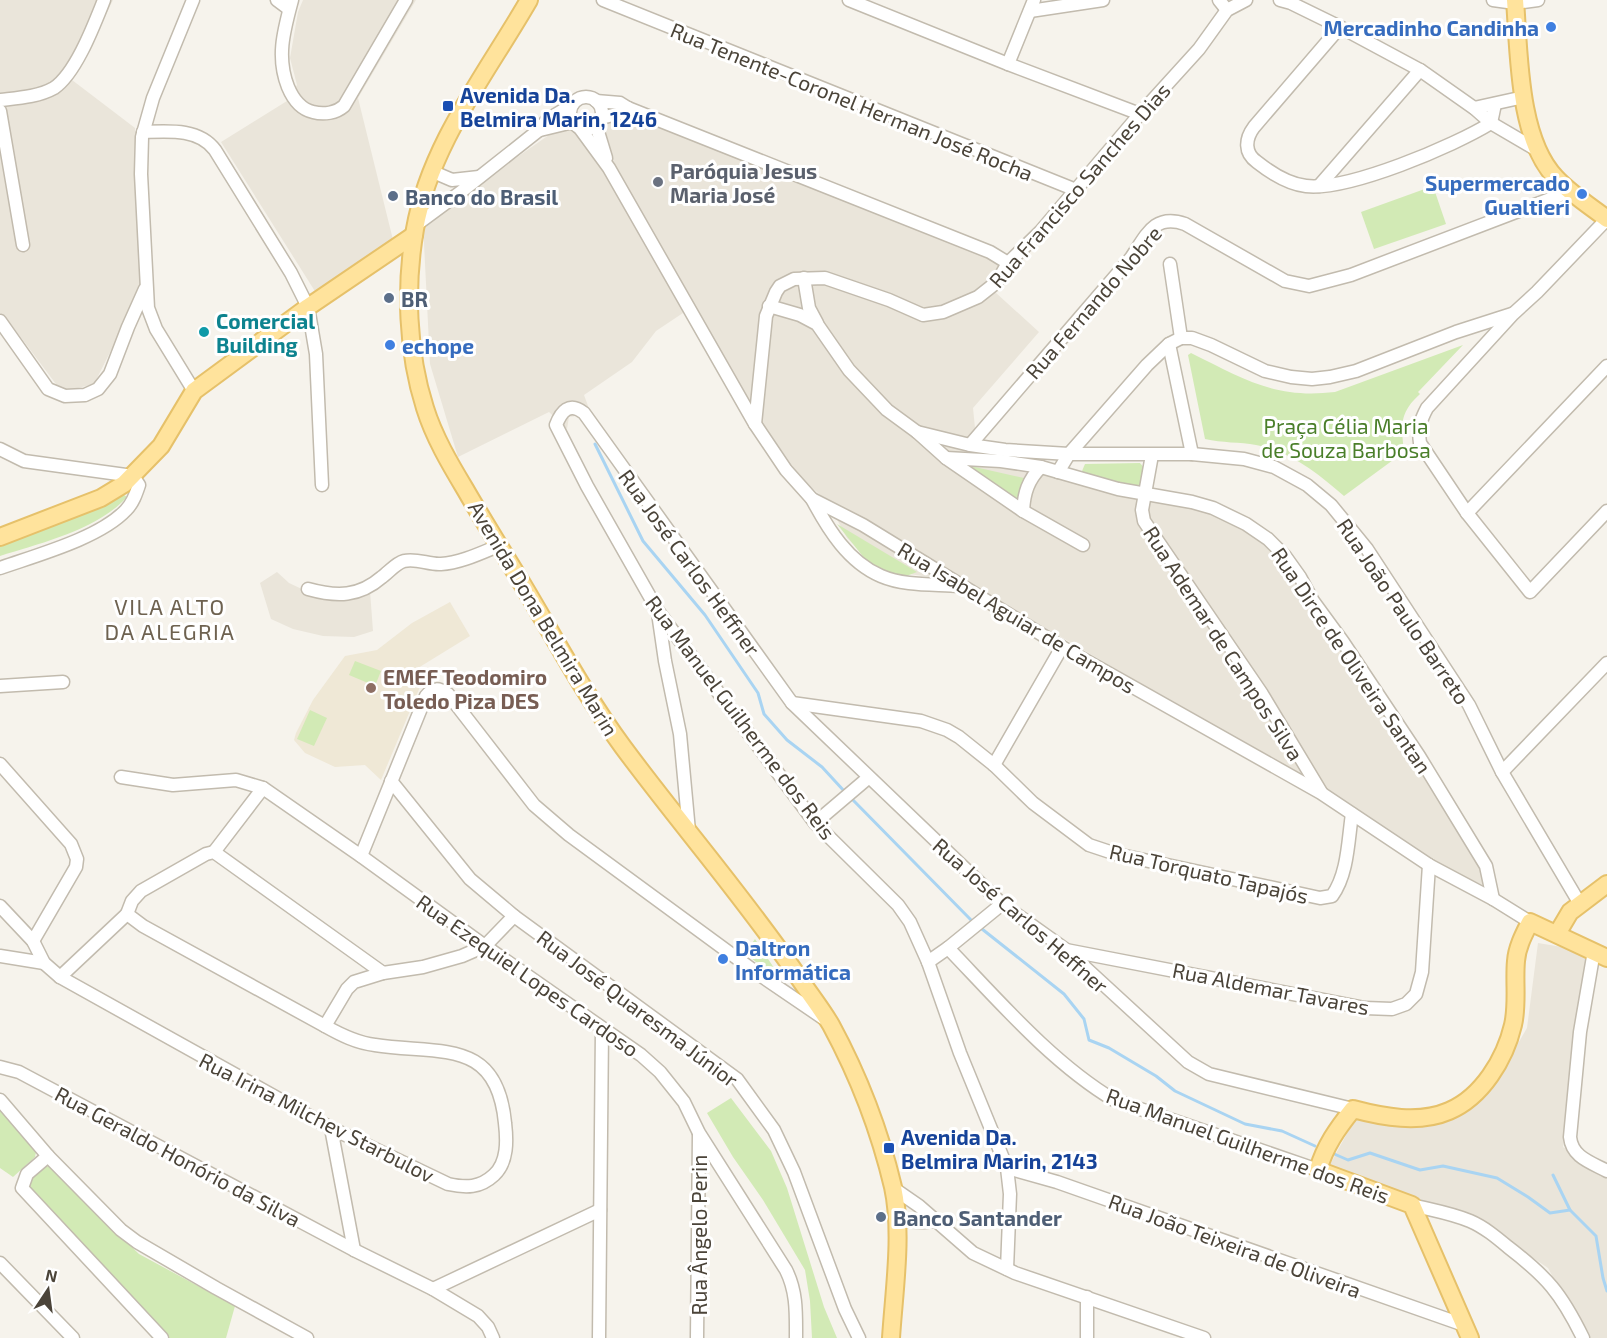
<svg xmlns="http://www.w3.org/2000/svg" width="1607" height="1338" font-family="'Exo 2',sans-serif">
<rect width="100%" height="100%" fill="#f6f3ec"/>
<g fill="#eae5da">
<polygon points="0,0 113,0 78,72 72,80 135,128 143,287 94,384 62,392 4,315 0,313"/>
<polygon points="303,0 416,0 358,98 396,252 323,304 221,142 287,101 297,85 290,58 298,12"/>
<polygon points="630,109 1021,265 995,292 1039,332 973,408 977,448 1219,513 1270,544 1297,578 1480,863 1483,885 1437,865 1310,782 1001,602 959,581 880,570 847,538 827,501 801,478 763,424 695,305 656,331 632,362 584,395 591,414 569,417 567,429 549,412 458,457 430,364 423,223 569,121"/>
<polygon points="277,572 289,583 304,590 370,591 373,631 354,637 323,636 293,629 271,619 260,583"/>
<polygon points="1538,943 1568,948 1587,957 1563,1147 1607,1173 1607,1338 1586,1338 1548,1268 1473,1217 1327,1170 1356,1117 1467,1107 1493,1086 1527,1028"/>
</g>
<polygon fill="#efe8d6" points="450,602 470,636 418,668 418,674 425,675 381,780 365,765 335,767 305,753 294,740 296,733 313,700 345,656 377,650 412,623"/>
<g fill="#d2eab5">
<polygon points="1433,186 1446,224 1374,249 1361,212"/>
<path d="M1463 345 1420 390 1418 392 1420 394C1399 413 1401 425 1404 452L1344 496C1319 474 1290 451 1256 445 1240 442 1222 443 1205 439L1188 355 1191 353C1244 379 1274 399 1335 392Z"/>
<polygon points="1140,463 1145,469 1146,479 1139,489 1084,473 1082,471 1085,464"/>
<path d="M966 465 1024 478C1025 488 1021 497 1013 503Z"/>
<path d="M124 495 127 497C97 530 41 543 0 556V544Z"/>
<polygon points="837,524 917,572 885,584"/>
<polygon points="355,661 381,671 375,686 349,675"/>
<polygon points="310,710 327,718 314,746 297,739"/>
<polygon points="755,939 780,977 778,980 740,949 748,949"/>
<polygon points="731,1098 771,1151 787,1188 824,1307 837,1338 812,1338 810,1301 805,1270 763,1200 733,1157 707,1113"/>
<polygon points="0,1110 36,1152 35,1157 13,1177 0,1168"/>
<path d="M49 1166 139 1254 235 1306 226 1338H165L27 1189C30 1178 37 1167 49 1166Z"/>
</g>
<g fill="none" stroke-linecap="round" stroke-linejoin="round">
<g stroke="#a9d4f2" stroke-width="3">
<polyline points="595,444 643,541 705,615 758,693 764,714 787,740 822,767 845,792"/>
<polyline points="851,798 973,922"/>
<polyline points="982,929 1064,994 1084,1019 1089,1040 1109,1048 1156,1076 1175,1091 1245,1124 1282,1131 1315,1146"/>
<polyline points="1332,1153 1348,1160 1370,1153 1420,1170 1443,1166 1497,1178 1528,1197 1550,1213 1570,1210"/>
<polyline points="1553,1175 1570,1210 1596,1236 1603,1278 1607,1291"/>
</g>
<defs>
<g id="minor">
<polyline points="193,0 153,98 142,137 141,174 148,308 156,329 194,391"/>
<polyline points="277,0 289,9"/>
<path d="M292 0C284 30 276 57 288 87 293 99 300 109 313 112 324 115 336 113 344 106L406 0"/>
<polyline points="603,0 1076,190"/>
<polyline points="849,0 1008,64 1140,114"/>
<polyline points="1219,0 1227,10"/>
<polyline points="1280,0 1291,3 1340,27 1420,70 1474,108 1491,123 1537,150"/>
<polyline points="1493,0 1515,3 1538,0"/>
<polyline points="1030,11 1103,0"/>
<path d="M1340 27 1254 127C1245 139 1244 153 1257 162 1271 173 1288 184 1306 186 1348 191 1454 146 1491 123L1495 104"/>
<polyline points="1008,64 1034,0"/>
<circle cx="586" cy="113" r="16"/>
<path d="M0 100C17 98 38 97 54 88 76 73 94 25 104 0"/>
<polyline points="596,101 620,103 628,108 990,252 1008,263"/>
<polyline points="1474,108 1524,97"/>
<polyline points="0,111 23,245"/>
<polyline points="601,118 621,113 628,108"/>
<polyline points="596,125 606,158"/>
<polyline points="579,127 609,168 755,424 786,470 812,499 863,525 1062,647 1321,793 1429,865 1493,899 1530,922"/>
<polyline points="540,130 573,122"/>
<path d="M143 132C168 131 199 128 215 150L291 273 308 307 316 354 322 485"/>
<polyline points="431,171 452,180 479,177"/>
<polyline points="1319,186 1420,70"/>
<path d="M1607 219 1537 292 1513 314 1427 408C1420 421 1418 429 1420 443L1467 513 1530 592 1607 511"/>
<polyline points="416,225 462,191 539,130 547,120 572,105"/>
<polyline points="1170,264 1181,338"/>
<polyline points="804,278 809,308 817,323"/>
<polyline points="769,306 800,315 817,324 849,370 887,410 917,432 946,458 1023,511 1083,545"/>
<polyline points="0,321 48,389 65,396 85,395 98,389 110,374 128,327 145,289"/>
<polyline points="1169,344 1192,454"/>
<polyline points="755,424 766,316 776,292 780,286 794,279 825,278 889,300 923,315 943,312 978,297 997,282 1008,263 1040,232 1140,114 1199,49 1227,10 1246,0"/>
<polyline points="917,432 970,445 1005,450 1069,454 1192,454 1244,459 1274,467 1307,485 1331,505 1367,549 1469,705 1502,772 1580,904"/>
<path d="M970 445 1131 258C1146 236 1154 213 1185 224L1285 281 1309 286 1351 275 1571 191"/>
<path d="M0 449 24 461 133 476 139 485C136 494 133 503 126 510 100 538 37 555 0 568"/>
<polyline points="1152,455 1142,510 1144,521 1262,694 1321,792"/>
<polyline points="946,458 1001,461 1041,467 1118,489 1192,502 1213,508 1246,524 1268,539 1285,556 1300,577 1313,601 1343,642 1419,756 1486,866 1493,899"/>
<polyline points="1058,472 1069,454 1147,365 1169,344 1181,338 1192,338 1211,345 1265,371 1291,377 1312,379 1330,377 1356,371 1456,332 1512,314"/>
<path d="M812 499C828 529 848 562 881 576 904 586 934 584 959 586"/>
<path d="M1023 511C1024 493 1028 480 1041 467"/>
<polyline points="1467,513 1607,366"/>
<path d="M308 589C337 597 359 597 382 577 389 572 396 563 404 561 417 558 429 565 441 564 460 563 481 553 498 546"/>
<polyline points="658,613 665,661 680,734 689,831"/>
<polyline points="0,686 63,682"/>
<path d="M792 703 921 721 947 730 959 737 994 765 1033 803 1089 845 1116 854 1320 898 1332 896C1348 874 1348 841 1352 814"/>
<polyline points="0,764 71,844 77,859 76,867 33,941"/>
<polyline points="994,765 1062,647"/>
<polyline points="1502,772 1607,663"/>
<path d="M121 777 173 785 236 780 263 788 361 856 485 946 641 1055 660 1072 684 1102 699 1133 786 1270C797 1292 796 1313 796 1338"/>
<polyline points="391,781 470,879 514,916 737,1079 774,1130 794,1172 845,1309 859,1338"/>
<polyline points="815,823 868,778"/>
<polyline points="214,852 263,788"/>
<path d="M361 856 426 696C433 687 439 688 448 694L534 805 569 835 757 973 823 1018"/>
<path d="M0 906 33 941 44 963 60 977 331 1128 448 1184C466 1188 480 1188 494 1175 508 1162 507 1140 505 1123 497 1037 439 1055 375 1045 357 1043 341 1035 325 1026L347 989 354 982 383 973 423 967 462 956 485 946 514 916"/>
<polyline points="948,948 1002,904"/>
<polyline points="1066,950 1365,1008 1392,1009 1406,1004 1416,994 1422,972 1429,865"/>
<path d="M1594 951 1580 1032 1570 1137C1572 1157 1590 1162 1607 1171"/>
<polyline points="0,956 44,963"/>
<polyline points="928,962 960,1053 1007,1168 1010,1194 1007,1269"/>
<polyline points="60,977 127,914"/>
<polyline points="325,1026 143,926 127,914 132,901 141,891 206,854 214,852 383,973"/>
<polyline points="0,1067 19,1072 354,1250 433,1289 478,1316 488,1327 493,1338"/>
<polyline points="0,1100 48,1156 121,1230 137,1242 216,1288 307,1338"/>
<polyline points="331,1128 354,1250"/>
<polyline points="48,1156 27,1174 22,1188 162,1338"/>
<polyline points="1007,1168 1057,1182 1464,1325"/>
<path d="M1318 1170 1114 1100C1052 1063 998 1000 948 948L928 962 910 922 898 905 815 823 658 611 587 486 556 425C561 412 569 401 584 413L792 703 1002 904 1065 949 1188 1062 1209 1074 1353 1109"/>
<polyline points="893,1188 919,1206 973,1253 1015,1273 1204,1338"/>
<path d="M1412 1205C1431 1210 1451 1213 1470 1221 1484 1227 1496 1237 1508 1247 1547 1277 1561 1293 1583 1338"/>
<polyline points="898,1221 924,1222 934,1221"/>
<polyline points="0,1263 73,1338"/>
<polyline points="433,1289 600,1210"/>
<polyline points="1087,1297 1087,1338"/>
<polyline points="599,1338 602,1029"/>
<polyline points="697,1338 699,1134"/>
</g>
<g id="major">
<path d="M529 0C487 73 430 144 415 229 405 286 407 352 425 408 434 437 450 464 465 489 480 515 496 541 512 567 549 627 581 690 623 747 680 824 743 896 797 975 808 992 821 1008 831 1025 858 1075 880 1132 893 1187 903 1233 894 1291 891 1338"/>
<path d="M1515 0C1519 52 1518 139 1556 178 1571 194 1590 206 1607 219"/>
<polyline points="0,537 101,498 124,484 161,446 194,391 308,307 414,235"/>
<polyline points="1557,934 1570,912 1607,884"/>
<path d="M1470 1338 1412 1205 1318 1170C1325 1146 1337 1129 1353 1109 1383 1117 1419 1124 1449 1111 1482 1097 1505 1059 1513 1025 1518 1004 1514 982 1516 961 1517 947 1524 934 1530 922L1607 958"/>
</g>
</defs>
<use href="#minor" stroke="#c2bbae" stroke-width="15"/>
<use href="#major" stroke="#e6c16a" stroke-width="20"/>
<use href="#minor" stroke="#fff" stroke-width="12"/>
<use href="#major" stroke="#ffe39c" stroke-width="16"/>
</g>
<g fill="#3f7fe0" stroke="#fff" stroke-width="2">
<circle cx="1551" cy="27" r="6"/>
<circle cx="1582" cy="194" r="6"/>
<circle cx="390" cy="345" r="6"/>
<circle cx="723" cy="959" r="6"/>
</g>
<g fill="#1a4fb4" stroke="#fff" stroke-width="2">
<rect x="442" y="100" width="12" height="12" rx="3"/>
<rect x="883" y="1142" width="12" height="12" rx="3"/>
</g>
<circle fill="#6b7280" stroke="#fff" stroke-width="2" cx="658" cy="182" r="6"/>
<g fill="#5c6f8a" stroke="#fff" stroke-width="2">
<circle cx="393" cy="196" r="6"/>
<circle cx="389" cy="298" r="6"/>
<circle cx="881" cy="1217" r="6"/>
</g>
<circle fill="#0f9aa8" stroke="#fff" stroke-width="2" cx="204" cy="332" r="6"/>
<circle fill="#8d6e63" stroke="#fff" stroke-width="2" cx="371" cy="688" r="6"/>
<g text-anchor="middle" dominant-baseline="central" stroke-width="6" stroke-linejoin="round" paint-order="stroke">
<g font-size="21" font-weight="bold" fill="#366cbe" stroke="#fff" text-anchor="end">
<text x="1539" y="27">Mercadinho Candinha</text>
<text x="1570" y="182">Supermercado<tspan x="1570" dy="24">Gualtieri</tspan></text>
<text x="402" y="345" text-anchor="start">echope</text>
<text x="735" y="947" text-anchor="start">Daltron<tspan x="735" dy="24">Informática</tspan></text>
</g>
<g font-size="21" font-weight="bold" fill="#164399" stroke="#fff" text-anchor="start">
<text x="460" y="94">Avenida Da.<tspan x="460" dy="24">Belmira Marin, 1246</tspan></text>
<text x="901" y="1136">Avenida Da.<tspan x="901" dy="24">Belmira Marin, 2143</tspan></text>
</g>
<g font-size="21" fill="#4b4439" stroke="#fff">
<text transform="translate(852 101) rotate(22)">Rua Tenente-Coronel Herman José Rocha</text>
<text transform="translate(1079 185) rotate(-49)">Rua Francisco Sanches Dias</text>
<text transform="translate(1093 302) rotate(-49)">Rua Fernando Nobre</text>
<text transform="translate(690 562) rotate(54)">Rua José Carlos Heffner</text>
<text transform="translate(1404 611) rotate(56)">Rua João Paulo Barreto</text>
<text transform="translate(1017 617) rotate(31)">Rua Isabel Aguiar de Campos</text>
<text transform="translate(544 618) rotate(59)">Avenida Dona Belmira Marin</text>
<text transform="translate(1224 643) rotate(57)">Rua Ademar de Campos Silva</text>
<text transform="translate(1352 660) rotate(56)">Rua Dirce de Oliveira Santan</text>
<text transform="translate(741 717) rotate(53)">Rua Manuel Guilherme dos Reis</text>
<text transform="translate(1209 873) rotate(13)">Rua Torquato Tapajós</text>
<text transform="translate(1021 915) rotate(41)">Rua José Carlos Heffner</text>
<text transform="translate(528 975) rotate(35)">Rua Ezequiel Lopes Cardoso</text>
<text transform="translate(1271 988) rotate(11)">Rua Aldemar Tavares</text>
<text transform="translate(638 1008) rotate(37)">Rua José Quaresma Júnior</text>
<text transform="translate(317 1117) rotate(27)">Rua Irina Milchev Starbulov</text>
<text transform="translate(1248 1145) rotate(20)">Rua Manuel Guilherme dos Reis</text>
<text transform="translate(178 1156) rotate(28)">Rua Geraldo Honório da Silva</text>
<text transform="translate(698 1235) rotate(-90)">Rua Ângelo Perin</text>
<text transform="translate(1235 1245) rotate(20)">Rua João Teixeira de Oliveira</text>
</g>
<g font-size="21" font-weight="bold" fill="#5b616d" stroke="#fff" text-anchor="start">
<text x="670" y="170">Paróquia Jesus<tspan x="670" dy="24">Maria José</tspan></text>
</g>
<g font-size="21" font-weight="bold" fill="#4e5e75" stroke="#fff" text-anchor="start">
<text x="405" y="196">Banco do Brasil</text>
<text x="401" y="298">BR</text>
<text x="893" y="1217">Banco Santander</text>
</g>
<g font-size="21" font-weight="bold" fill="#0d838f" stroke="#fff" text-anchor="start">
<text x="216" y="320">Comercial<tspan x="216" dy="24">Building</tspan></text>
</g>
<g font-size="21" fill="#4a7f2a" stroke="#fff">
<text x="1346" y="425">Praça Célia Maria<tspan x="1346" dy="24">de Souza Barbosa</tspan></text>
</g>
<g font-size="21" font-weight="bold" fill="#785e54" stroke="#fff" text-anchor="start">
<text x="383" y="676">EMEF Teodomiro<tspan x="383" dy="24">Toledo Piza DES</tspan></text>
</g>
<g font-size="22" letter-spacing="1.5" fill="#6e6250" stroke="#fff">
<text x="170" y="606">VILA ALTO<tspan x="170" dy="25">DA ALEGRIA</tspan></text>
</g>
</g>
<g transform="translate(48 1290) rotate(13)" stroke="#ffffff" stroke-width="4.5" paint-order="stroke">
<path d="M0-4.5L10 22L0 15L-10 22Z" fill="#4b4439"/>
<text y="-9" font-size="16" font-weight="bold" text-anchor="middle" fill="#4b4439">N</text>
</g>
</svg>
